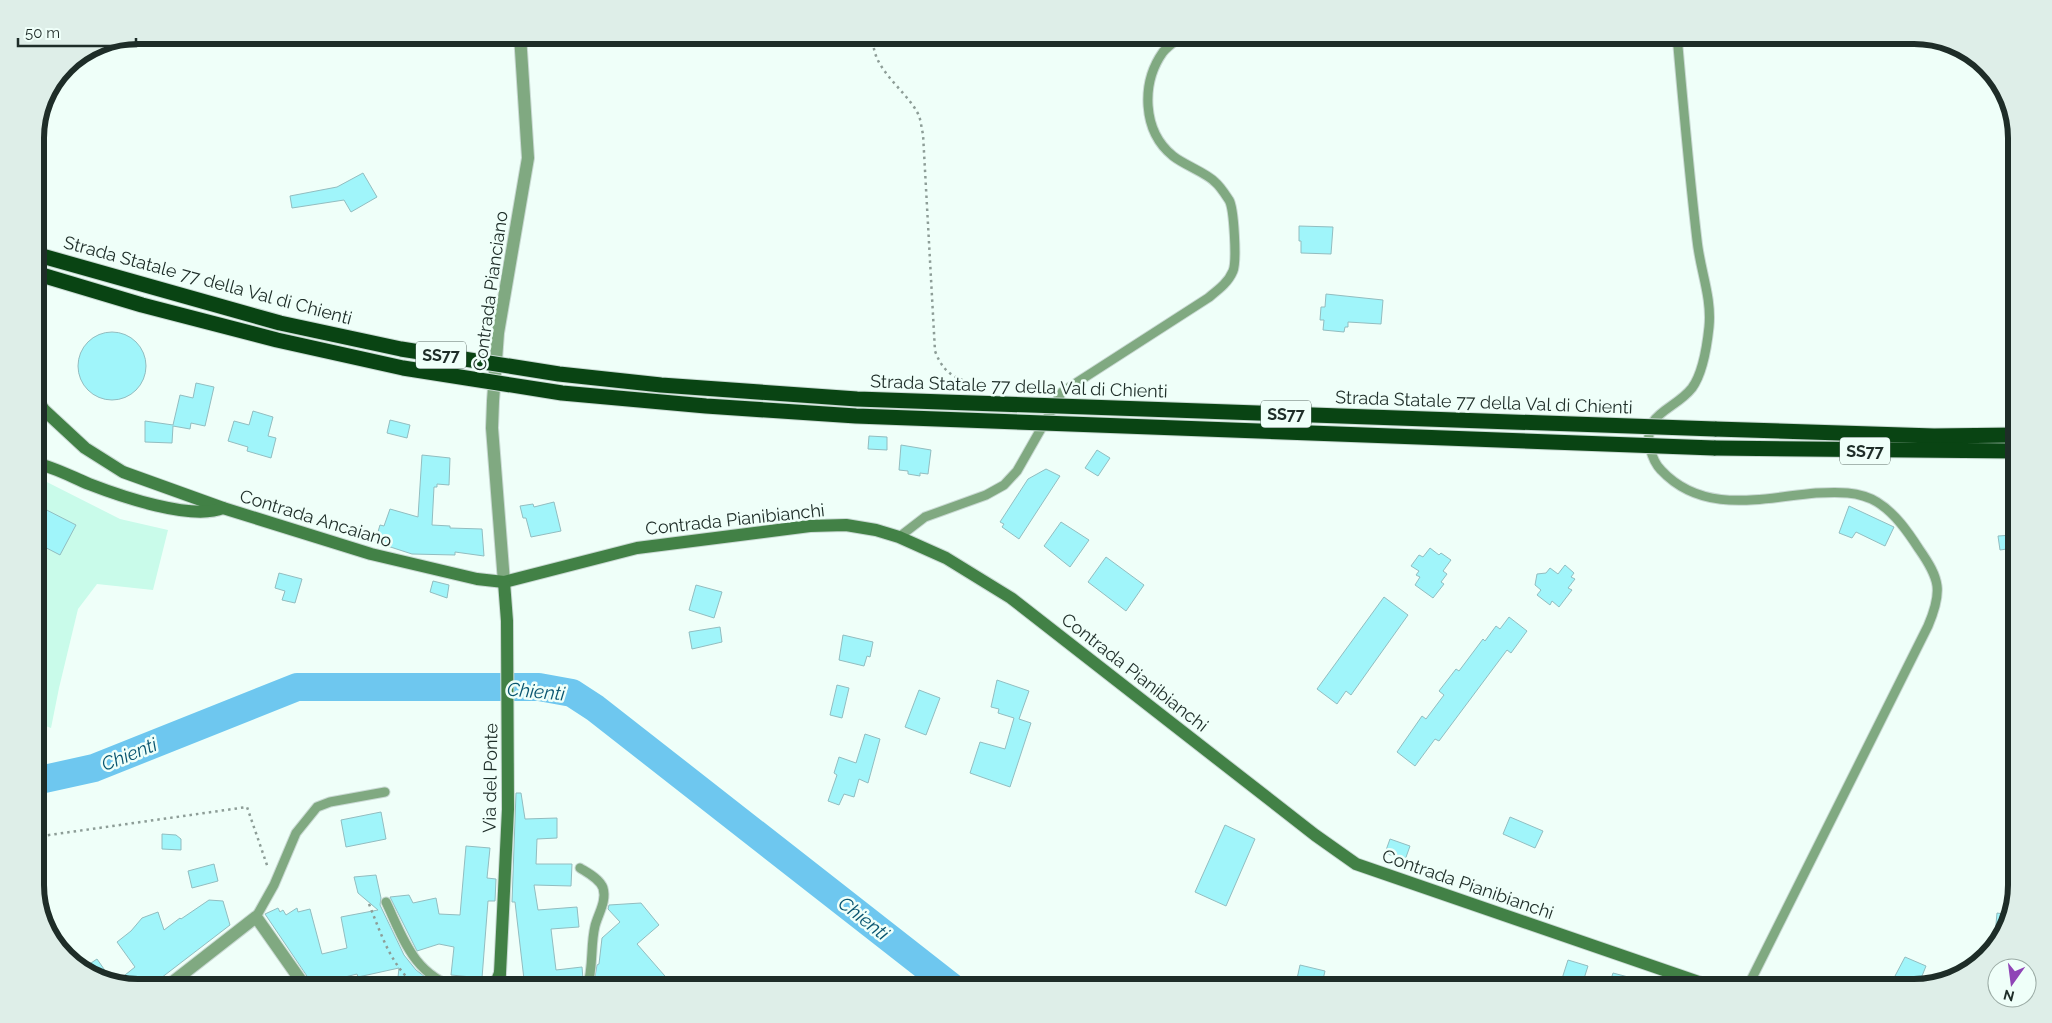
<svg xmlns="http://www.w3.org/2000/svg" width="2052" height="1023" font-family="Raleway,sans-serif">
<rect width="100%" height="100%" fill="#effff9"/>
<polygon fill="#c9fbea" points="35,476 120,519 168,530 153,590 97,584 78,609 59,688 51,728 35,722"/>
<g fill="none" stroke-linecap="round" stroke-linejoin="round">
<polyline stroke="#6ec7ef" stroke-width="28" points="35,781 94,768 297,687 539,687 572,693 595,708 953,988"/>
</g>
<g fill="#a0f5fa" stroke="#92bdc0">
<polygon points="363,173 377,197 351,212 344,200 292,208 290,196 337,187"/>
<polygon points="1299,226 1333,227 1331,254 1301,253 1301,241 1299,241"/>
<polygon points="1326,294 1383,300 1381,324 1348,322 1348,327 1345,327 1344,332 1323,330 1324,320 1320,320 1321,307 1325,307"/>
<circle cx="112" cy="366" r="34"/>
<polygon points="196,383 214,387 205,426 191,423 190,429 173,426 172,443 145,442 145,421 173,425 180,395 193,398"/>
<polygon points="253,411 273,417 268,436 276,438 271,458 247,451 248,447 228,441 234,421 249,425"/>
<polygon points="390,420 410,425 407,438 387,433"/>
<polygon points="869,436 887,437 887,450 868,449"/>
<polygon points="901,445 931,450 928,474 920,473 920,476 908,474 908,471 899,470"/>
<polygon points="1097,450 1110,458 1098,476 1085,468"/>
<polygon points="422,455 450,458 449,485 437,484 437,487 434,487 432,525 450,526 450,528 482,529 484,556 455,552 455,555 412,554 375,542 380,525 384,526 390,509 418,517"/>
<polygon points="1046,469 1060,476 1019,539 1002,527 1004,524 1000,522 1028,479"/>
<polygon points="554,502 561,531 531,537 526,518 523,518 520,506 533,504 534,507"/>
<polygon points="35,504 76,525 60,555 35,542"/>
<polygon points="1849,506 1894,527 1885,546 1856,532 1852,538 1839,533"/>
<polygon points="1061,522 1089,540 1070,567 1044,546"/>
<polygon points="2013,535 2014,548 2000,550 1998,536"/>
<polygon points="1430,548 1439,555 1441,553 1451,560 1443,571 1447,574 1441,582 1444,584 1433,598 1415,585 1420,577 1416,575 1419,571 1411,566 1419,555 1423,557"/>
<polygon points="1106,557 1144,585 1126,611 1088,582"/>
<polygon points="1565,565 1574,573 1571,577 1575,579 1568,588 1572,590 1559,607 1552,601 1550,605 1537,595 1541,590 1535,585 1537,574 1546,573 1550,568 1558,574"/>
<polygon points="279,573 302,579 295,603 282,600 285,591 275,588"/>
<polygon points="433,581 449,585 447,598 430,592"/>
<polygon points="696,585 722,592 714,618 689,610"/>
<polygon points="1384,597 1408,615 1351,695 1346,691 1337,704 1317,689"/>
<polygon points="1509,617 1527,631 1511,653 1507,650 1439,741 1435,739 1415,766 1397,752 1422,716 1426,719 1444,695 1439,691 1456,669 1459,671 1483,639 1485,641 1496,626 1500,629"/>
<polygon points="720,627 722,642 692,649 689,632"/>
<polygon points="843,635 873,642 870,657 867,656 864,666 839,660"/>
<polygon points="997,680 1029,691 1019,719 1031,723 1010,787 970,773 980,742 1005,749 1014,718 998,713 999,709 991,707"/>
<polygon points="837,685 849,688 842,718 830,715"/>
<polygon points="919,690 940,698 926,735 905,727"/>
<polygon points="865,734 880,739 868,783 859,779 854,797 844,794 839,805 828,801 837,775 834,773 839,757 856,763"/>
<polygon points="516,793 521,793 525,819 557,818 557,838 537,839 536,864 572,864 571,886 534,885 538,910 577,907 579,927 551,929 556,970 582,967 583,979 581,988 525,988 515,902 512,902"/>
<polygon points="381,812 386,839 346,847 341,820"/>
<polygon points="1510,817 1543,831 1535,848 1503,834"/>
<polygon points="1225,825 1255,839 1226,906 1195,892"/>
<polygon points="162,834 176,835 181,839 181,850 162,849"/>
<polygon points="1390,839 1410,846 1405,860 1385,853"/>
<polygon points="466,846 490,848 487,878 496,879 495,901 488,901 482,978 451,975 454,947 439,944 417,951 390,897 409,895 413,903 436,898 439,914 460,915"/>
<polygon points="214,864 218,881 192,888 188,871"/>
<polygon points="376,875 381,898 380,905 404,955 416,970 437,986 398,977 399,968 358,977 357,974 313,985 265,914 278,908 280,912 283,910 286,915 297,908 298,912 310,909 322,954 347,948 341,917 378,910 358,893 354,877"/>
<polygon points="209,900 223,901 230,925 148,988 137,988 115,983 135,967 117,942 131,931 142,918 158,912 164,930 180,918 181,919"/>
<polygon points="641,903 659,925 637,944 671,983 663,988 593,988 597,965 599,964 602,938 620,922 608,909 609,905"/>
<polygon points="1997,913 2010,915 2007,931 1994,945"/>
<polygon points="1905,957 1926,966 1918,986 1895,976"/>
<polygon points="97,959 113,982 92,978 82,969"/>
<polygon points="1568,960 1588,966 1581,988 1559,988"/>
<polygon points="1300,965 1325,971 1321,988 1295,988"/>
<polygon points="1613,973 1632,978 1629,988 1608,988"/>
</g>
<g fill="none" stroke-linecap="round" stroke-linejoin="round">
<defs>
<g id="lane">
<path d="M1677 35C1683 103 1689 172 1697 240 1700 270 1712 297 1709 327 1707 346 1703 373 1692 388 1674 411 1642 412 1650 448 1652 456 1655 464 1661 470 1703 515 1761 498 1816 493 1837 492 1859 491 1877 502 1895 513 1908 532 1919 549 1940 579 1943 591 1928 626L1747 988"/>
<path d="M899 537 925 517 986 495 1004 485 1017 471 1062 392 1208 298C1218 290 1228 283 1233 271 1237 261 1234 208 1229 200 1225 194 1220 186 1215 182 1207 173 1184 165 1173 156 1142 131 1141 83 1163 52 1168 46 1177 40 1183 35"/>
<path d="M580 868C588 873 600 879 603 888 607 901 598 914 595 926 590 947 594 965 587 988"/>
<path d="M386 902C404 940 414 975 458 988"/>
<polyline points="256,917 274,885 296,833 317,807 330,802 385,792"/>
</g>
<g id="street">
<polyline points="504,582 492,428 493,401 498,333 528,158 520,35"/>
<polyline points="165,988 256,917 306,988"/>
</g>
<g id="secondary">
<polyline points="35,397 44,410 85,448 123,472 223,508 371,554 477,579 504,582 637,548 810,526 846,525 876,530 899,537 946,558 1011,598 1315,835 1356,864 1716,988"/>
<path d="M35 463C54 467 72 477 89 484 120 496 192 521 223 508"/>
<polyline points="500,973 508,809 507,621 504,582"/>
<polyline points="494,988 500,973 499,988"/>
</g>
<g id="highway">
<polyline points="1715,429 1934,436 2017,435"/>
<polyline points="1714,448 2017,451"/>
</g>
</defs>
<use href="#lane" stroke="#c9d9d3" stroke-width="11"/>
<use href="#street" stroke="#c9d9d3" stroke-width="14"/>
<use href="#secondary" stroke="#c9d9d3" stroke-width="14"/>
<use href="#highway" stroke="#c9d9d3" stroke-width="17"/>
<g stroke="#8d9d97" stroke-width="2.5" stroke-dasharray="2.5 4" stroke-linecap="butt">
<path d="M874 35C868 66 904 88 917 112 921 118 921 127 923 134L935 351C946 381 965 381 992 387"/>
<polyline points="35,837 247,807 268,868"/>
<path d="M369 904C382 936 391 967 419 988"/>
</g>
<use href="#lane" stroke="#80a981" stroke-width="9"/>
<use href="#street" stroke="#80a981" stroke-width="12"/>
<use href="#secondary" stroke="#428146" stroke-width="12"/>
<use href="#highway" stroke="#094413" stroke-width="15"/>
<defs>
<g id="highway-bridge">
<polyline points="35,254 280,323 401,349 559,374 661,385 857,399 1715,429"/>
<polyline points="35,273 142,305 277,340 403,368 562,393 706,406 856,416 1714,448"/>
</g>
</defs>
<use href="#highway-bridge" stroke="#c9d9d3" stroke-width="17" stroke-linecap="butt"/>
<use href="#highway-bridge" stroke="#094413" stroke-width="15"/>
</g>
<g text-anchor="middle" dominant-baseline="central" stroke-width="5" stroke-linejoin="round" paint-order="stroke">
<g fill="#effff9" stroke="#5d6c67" stroke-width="1">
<rect x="416" y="341.5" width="50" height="27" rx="4"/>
<rect x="1261" y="400.5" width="50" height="27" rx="4"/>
<rect x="1840" y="437.5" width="50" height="27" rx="4"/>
</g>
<g font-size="16" font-weight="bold" fill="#1e2d28">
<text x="441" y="355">SS77</text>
<text x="1286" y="414">SS77</text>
<text x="1865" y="451">SS77</text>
</g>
<g font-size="18" fill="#1e2d28" stroke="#effff9">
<text transform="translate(208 280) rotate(15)">Strada Statale 77 della Val di Chienti</text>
<text transform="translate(490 291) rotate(-82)">Contrada Pianciano</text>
<text transform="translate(1019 386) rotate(2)">Strada Statale 77 della Val di Chienti</text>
<text transform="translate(1484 402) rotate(2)">Strada Statale 77 della Val di Chienti</text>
<text transform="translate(316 518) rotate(17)">Contrada Ancaiano</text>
<text transform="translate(735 519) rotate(-6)">Contrada Pianibianchi</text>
<text transform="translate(1135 672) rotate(38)">Contrada Pianibianchi</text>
<text transform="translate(490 778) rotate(-89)">Via del Ponte</text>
<text transform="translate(1468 884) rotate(19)">Contrada Pianibianchi</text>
</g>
<g font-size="19" font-style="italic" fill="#095570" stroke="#effff9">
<text transform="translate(536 691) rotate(5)">Chienti</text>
<text transform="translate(129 754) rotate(-22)">Chienti</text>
<text transform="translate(864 918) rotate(38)">Chienti</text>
</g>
</g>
<path d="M0 0H2052V1023H0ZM138 44H1914A94 94 0 0 1 2008 138V885A94 94 0 0 1 1914 979H138A94 94 0 0 1 44 885V138A94 94 0 0 1 138 44Z" fill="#deeee8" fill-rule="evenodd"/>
<path fill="none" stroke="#1e2d28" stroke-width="6" d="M138 44H1914A94 94 0 0 1 2008 138V885A94 94 0 0 1 1914 979H138A94 94 0 0 1 44 885V138A94 94 0 0 1 138 44Z"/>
<g transform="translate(2012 983) rotate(194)"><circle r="24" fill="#effff9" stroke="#9baba5"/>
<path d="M0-4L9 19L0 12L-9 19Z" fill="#8f44b6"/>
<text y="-8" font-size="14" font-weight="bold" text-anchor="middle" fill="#1e2d28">N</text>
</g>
<path d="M18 38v8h118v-8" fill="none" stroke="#1e2d28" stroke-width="2.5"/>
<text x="25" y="38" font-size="15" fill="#1e2d28" stroke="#effff9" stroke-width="4" paint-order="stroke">50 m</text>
</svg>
